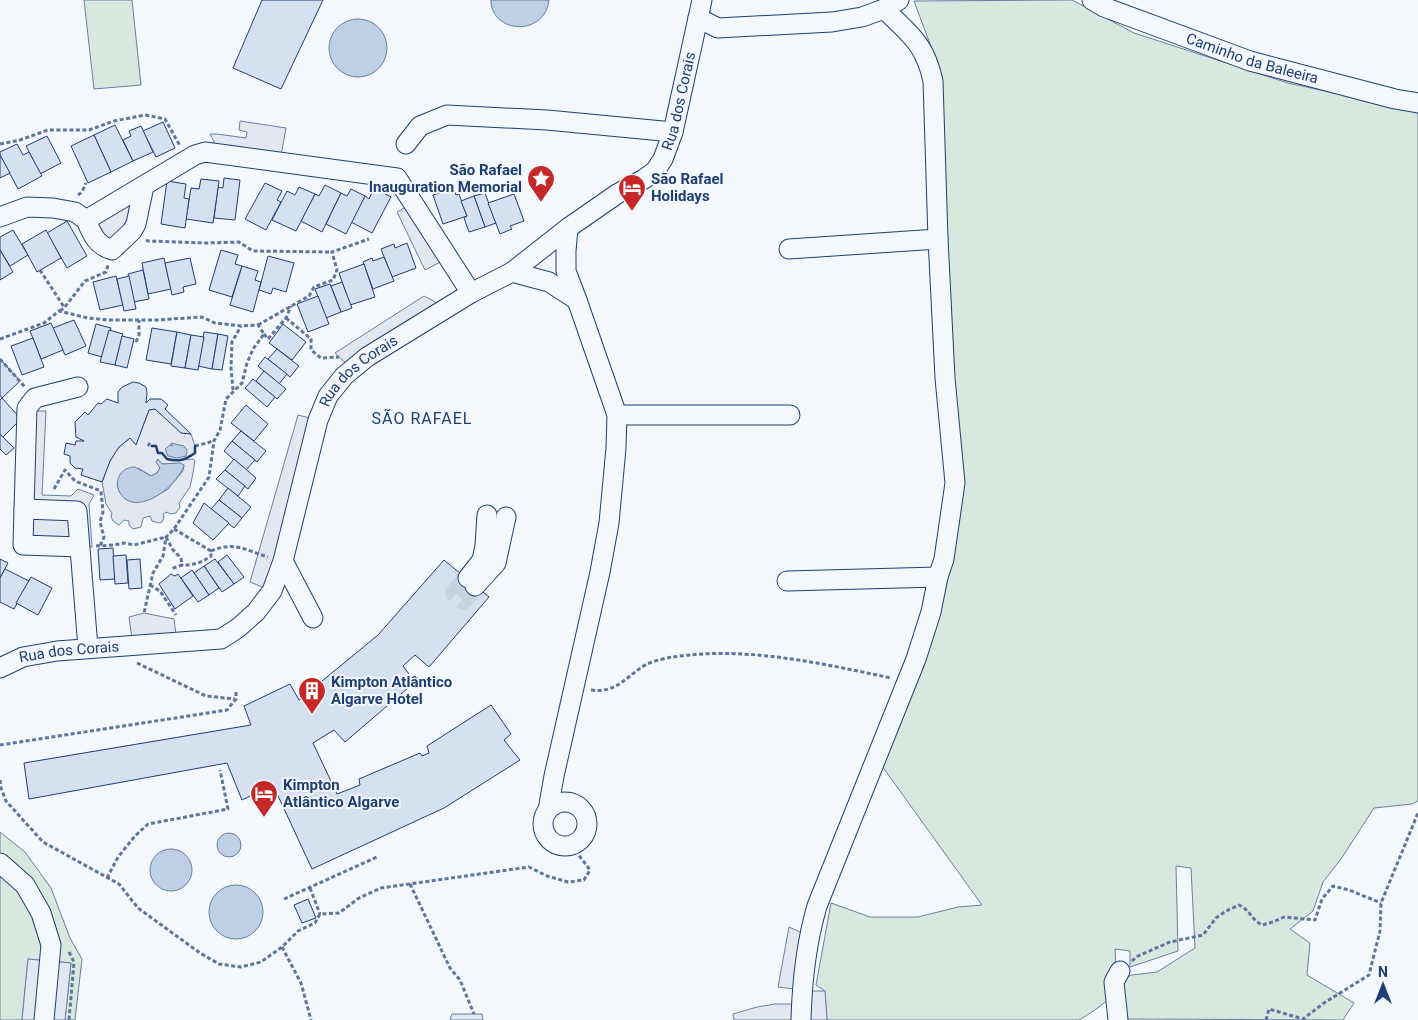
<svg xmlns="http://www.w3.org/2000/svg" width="1418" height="1020" font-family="Roboto,sans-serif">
<rect width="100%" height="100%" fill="#f4f7fb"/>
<g fill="#d7e8df" stroke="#687fa3">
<polygon points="84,0 132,0 141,85 94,89"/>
<path d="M1072 0 1134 33 1288 83 1418 111V801L1412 804 1374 808 1341 859 1323 882 1313 911 1290 929 1310 943 1307 975 1354 1003 1343 1020 1127 1019 1122 979 1132 975 1157 972 1195 948 1191 868 1176 866 1178 951 1130 967V951L1115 949C1116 962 1116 985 1110 996 1106 1004 1087 1015 1079 1020H827L825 991 816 985 831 903 870 917H918L958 907 982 905 882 766 939 612 964 482 951 376 942 76 914 1Z"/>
<polygon points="0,832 25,852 51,888 70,938 82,959 75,1020 65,1020 71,963 28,959 22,1020 0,1020"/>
</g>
<g fill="#e3e8f0" stroke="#687fa3" fill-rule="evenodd">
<polygon points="240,121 286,128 280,161 212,153 214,141 210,134 217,134 246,138 247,132 239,130"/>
<polygon points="144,186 136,224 112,250 86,220"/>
<polygon points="413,203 448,258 425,270 397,212"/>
<polygon points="424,296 437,303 352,369 335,353"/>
<path d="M155 409 181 432 191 434 195 446V453L183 460 193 459 195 461 192 478 190 487 179 503 180 507 176 513 170 514 167 512 163 514 164 518 162 522 159 523 152 521 150 516 143 518 141 527 133 529 129 525V521L124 520 119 525 113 521 111 517 112 513 106 504 102 482 110 461 119 447 130 438 136 444 149 410ZM162 464 184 465 183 471 168 489 158 495 125 499 119 491 117 484 138 468 151 476 157 473 160 468 159 465Z"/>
<polygon points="26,411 46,411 42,495 71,496 78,489 94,495 89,504 92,547 23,545"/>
<polygon points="298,415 318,420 272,591 250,582"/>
<polygon points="144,613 174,619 177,642 133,646 129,617"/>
<polygon points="789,927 809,936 802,991 825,991 827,1020 734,1020 733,1014 757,1007 775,1004 793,1004 794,989 778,987"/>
<polygon points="28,959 71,963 65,1020 22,1020"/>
<polygon points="452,1014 482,1014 483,1020 450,1020"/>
</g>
<g fill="#bed0e5" stroke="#687fa3">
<path d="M491 0H549C545 37 491 34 491 0Z"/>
<circle cx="358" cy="48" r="29"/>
<polygon points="171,443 184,446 187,450 186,456 177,458 168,456 165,449 170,445 173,446 171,445"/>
<path d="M158 459 162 464 180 463 184 465C179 483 146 511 127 500 111 490 116 467 135 467L151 476 157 473 160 468 156 462Z"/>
<circle cx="229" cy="845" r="12"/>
<circle cx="171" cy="870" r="21"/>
<circle cx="236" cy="912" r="27"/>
</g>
<g fill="#d5e0f0" stroke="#1d3f73">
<polygon points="262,0 323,0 281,89 233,68"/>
<polygon points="163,122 175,148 156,157 143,131"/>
<polygon points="115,125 133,161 111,172 94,135"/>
<polygon points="141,126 153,152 133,161 123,140 131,136 129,131"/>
<polygon points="94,135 111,172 88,183 71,146"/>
<polygon points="47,136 61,163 40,174 26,146"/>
<polygon points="17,144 23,155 29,152 42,176 18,189 0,155 0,152"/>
<polygon points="0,155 10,173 0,178"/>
<polygon points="224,178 240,180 235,220 214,218 218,187 223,188"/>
<polygon points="201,179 219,181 213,223 186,219 191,188 199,189"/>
<polygon points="167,181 186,184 184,198 189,199 185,228 161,224"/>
<polygon points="265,183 282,191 277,200 281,202 266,230 245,219"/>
<polygon points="325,185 341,193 322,232 301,221 315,194 319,196"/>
<polygon points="299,187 315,194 296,231 272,220 287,191 295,195"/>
<polygon points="374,188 391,197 372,233 351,222 365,196 369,199"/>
<polygon points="453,188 456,195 459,194 467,216 443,224 433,195"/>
<polygon points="351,189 365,196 346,234 326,224 341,193 347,196"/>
<polygon points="485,193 496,223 485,227 474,196"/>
<polygon points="514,194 524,221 510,226 512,229 500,234 488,203"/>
<polygon points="474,196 485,227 469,232 464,218 467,216 461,201"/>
<polygon points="67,221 87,256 67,268 47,233"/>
<polygon points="13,230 28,255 10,266 0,250 0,237"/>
<polygon points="46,230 61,258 37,272 22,244"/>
<polygon points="407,243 416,268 392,277 381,249 394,244 395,248"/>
<polygon points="0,250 13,272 0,280"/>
<polygon points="221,250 238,255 235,264 242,266 232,297 209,290"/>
<polygon points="268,256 294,263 286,292 273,288 271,294 259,290"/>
<polygon points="384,257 394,281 373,289 363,262 372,258 373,261"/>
<polygon points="164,258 171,289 148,294 142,263"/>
<polygon points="190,258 196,284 183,287 184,292 172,295 165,263"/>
<polygon points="364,264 375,297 350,305 339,273"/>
<polygon points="242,266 258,271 255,280 261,282 253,312 230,305"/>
<polygon points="143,270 149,299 134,302 128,274"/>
<polygon points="116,276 123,305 100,310 93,282"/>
<polygon points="129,276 136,309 124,311 117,279"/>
<polygon points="342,282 352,308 341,312 331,286"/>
<polygon points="330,284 341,312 326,318 315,289"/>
<polygon points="318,296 329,324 308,332 297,304"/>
<polygon points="74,320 86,346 65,355 53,328"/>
<polygon points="51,323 63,350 41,359 30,331"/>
<polygon points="96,324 111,328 102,357 88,353"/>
<polygon points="283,324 306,342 292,360 269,343"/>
<polygon points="152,328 177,332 171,364 146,360"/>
<polygon points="109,330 123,334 115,365 100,362"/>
<polygon points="177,332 191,335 185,368 171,366"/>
<polygon points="204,332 218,334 212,369 198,366"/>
<polygon points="218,334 228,336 222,370 212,369"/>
<polygon points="191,335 204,337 198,370 185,368"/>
<polygon points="122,336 134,339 127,368 115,365"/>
<polygon points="33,338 44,367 22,375 11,346"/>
<polygon points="277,349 299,366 290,377 268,359"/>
<polygon points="265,357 287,374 279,384 258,366"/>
<polygon points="0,359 20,381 2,398 0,395"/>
<polygon points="264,371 286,389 277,399 256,381"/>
<polygon points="253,379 275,397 267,407 245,388"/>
<polygon points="133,382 139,383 146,387 147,393 146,403 150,399 161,399 168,405 165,409 191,434 181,433 155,409 149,410 136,445 130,438 119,447 110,461 102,482 81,475 83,469 75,468 70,463 70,456 64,454 66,443 75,445 76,441 84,441 76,437 75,422 85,412 88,415 98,403 101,404 107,399 118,403 118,392 122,387"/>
<polygon points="2,398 21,419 3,437 0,434 0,400"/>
<polygon points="246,405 268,424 254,441 231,423"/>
<polygon points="241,431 266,451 257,462 232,441"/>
<polygon points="0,434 14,448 6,455 0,449"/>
<polygon points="232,441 255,460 246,470 224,451"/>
<polygon points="234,459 256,478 248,489 225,470"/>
<polygon points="225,470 245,486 238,496 216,479"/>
<polygon points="228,488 251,507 242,518 219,500"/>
<polygon points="219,500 242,518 234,528 211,509"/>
<polygon points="204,503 229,523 213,540 193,523"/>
<polygon points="113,548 115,579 100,580 98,549"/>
<polygon points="126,555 128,583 115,584 113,556"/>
<polygon points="227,555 244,577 234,584 218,562"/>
<polygon points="0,559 8,563 0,578"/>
<polygon points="140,559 142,588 129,589 127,560"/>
<polygon points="215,559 234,584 222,592 204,566"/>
<polygon points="444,560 489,597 429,667 415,655 403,666 415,682 345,742 334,730 313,743 337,794 360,785 359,779 420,753 422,756 429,753 427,746 491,705 511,734 504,740 520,760 444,808 312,869 273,785 242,800 227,763 29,799 24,763 251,725 244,706 290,684 299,700 319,691 316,686 378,635"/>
<polygon points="204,566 219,588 209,595 194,573"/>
<polygon points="5,569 29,581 14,609 0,602 0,578"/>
<polygon points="192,570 209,595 198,602 181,578"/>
<polygon points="171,574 175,576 178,574 193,596 175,609 159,584"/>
<polygon points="31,577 52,588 38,615 16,603"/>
<polygon points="308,899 316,918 302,923 294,905"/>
</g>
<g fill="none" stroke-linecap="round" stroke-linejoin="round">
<polyline stroke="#c9d2e0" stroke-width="19" stroke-dasharray="19 9" stroke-linecap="butt" points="466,579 455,593 463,600 475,586"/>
<defs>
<g id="minor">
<path id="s1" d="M1092 0 1104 7 1250 61 1395 99 1418 103"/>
<polyline points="698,18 718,28 832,22 862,17 884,9 899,0"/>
<polyline points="406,144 420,126 447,115 547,120 673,132"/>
<polyline points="0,217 27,207 53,208 75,212 86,220 195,155 205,152 397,178 471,293"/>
<path d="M86 220C92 234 96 245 112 250L132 231 136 224 144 186"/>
<polyline points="568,228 566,251 566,271 577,300"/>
<path d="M789 249 938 239 933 81C925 44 910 34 884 9"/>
<polyline points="512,272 549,282 577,300 617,415 616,448 609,523 600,572 554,776 548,810"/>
<polyline points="617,415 790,415"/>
<polyline points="24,509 27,408 35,398 78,387"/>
<polyline points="80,547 23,545 24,509 77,511 88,648"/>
<polyline points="283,561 313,618"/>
<polyline points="468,578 482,560 485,546 487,515"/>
<polyline points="787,581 938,577"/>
<polyline points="475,586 496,563 506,517"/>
<path id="s2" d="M0 668 23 657 57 651 221 639 238 628 256 612 272 591 283 561 318 420 328 396 344 376 367 357 471 293 512 272 568 228 617 194 644 179 655 171 663 159 673 132 702 0"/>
<circle cx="565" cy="824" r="22"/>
<polyline points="0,863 25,885 41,913 51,945 44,1020"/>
<path d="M801 1020C802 981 806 944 817 906L916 659 931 612 938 577 944 559 955 483 945 378 938 239"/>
<polyline points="1118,1020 1114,982 1120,971"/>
</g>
</defs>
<use href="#minor" stroke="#1d3f73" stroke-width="21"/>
<g stroke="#5e769c" stroke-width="3" stroke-dasharray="4 2.5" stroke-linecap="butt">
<polyline points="0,144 20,140 48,130 89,130 114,121 145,115 165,119 180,146"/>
<polyline points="78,195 82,192 86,183"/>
<polyline points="146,240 148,241 206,243 239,242 253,251 332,252"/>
<polyline points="40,270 64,307"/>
<polyline points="60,311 64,308 85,281 106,272 108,265"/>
<polyline points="286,318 311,339 311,350 321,358 339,357"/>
<polyline points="258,325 309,296 314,287 333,280 337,270 332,252 369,239"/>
<polyline points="264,334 268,339 286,318 291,306"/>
<polyline points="0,339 44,323 59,311 88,318 108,320 157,320 202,317 215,323 241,326 258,325 264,334 253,349 247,363 242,383 226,399 220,430 214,441 209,477 174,529 166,537 163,556 153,573 144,613"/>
<polyline points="136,342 139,335 139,320"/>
<polyline points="0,359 25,387"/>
<polyline points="233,390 231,368 232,342 241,326"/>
<polyline points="148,446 150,443"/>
<polyline points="195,446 214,441"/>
<polyline points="54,489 65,470 75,481 101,491 103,512 100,522 104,537 100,546"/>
<path d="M174 529 211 551V556C201 563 194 565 182 565"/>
<polyline points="96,546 114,545 124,543 134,545 166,537 173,550 181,558 182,565 171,569"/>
<path d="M211 551C234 541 245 550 268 557"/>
<polyline points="150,585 160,591 176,615"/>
<polyline points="137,663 206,696 235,699"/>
<path d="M591 690C617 694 627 675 647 664 654 661 665 658 673 657 745 646 820 663 891 678"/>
<polyline points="0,745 227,710 236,699 236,691"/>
<polyline points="0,780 1,788 6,801 43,842 119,884 138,908 200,953 219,964 241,967 261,962 282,947 298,931 315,923 320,914 339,913 359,898 381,888 529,867 547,876 568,882 584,880 590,870 572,846"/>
<polyline points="107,878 118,857 135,836 148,824 228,809 220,770"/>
<polyline points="410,884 450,968 460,980 474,1014"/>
<polyline points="310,888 320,914"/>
<polyline points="284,899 377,857"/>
<polyline points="282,947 301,983 311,1020"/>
<polyline points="69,952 74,962 69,1020"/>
<path d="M1132 961 1138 956 1170 942 1203 935 1216 918 1226 911 1239 905C1250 910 1251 919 1262 925L1273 922 1284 917 1315 920 1322 899 1333 886 1349 890 1381 903"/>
<polyline points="1266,1020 1269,1009 1303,1019 1324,1003 1369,975 1380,931 1381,903 1418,813"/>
</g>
<use href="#minor" stroke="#f4f7fb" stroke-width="19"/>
<path stroke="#1d3f73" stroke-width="2.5" d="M152 446H156L158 453H162L167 459C179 462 185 460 195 453V446"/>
</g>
<defs>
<symbol id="sight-pin" viewBox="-11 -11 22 30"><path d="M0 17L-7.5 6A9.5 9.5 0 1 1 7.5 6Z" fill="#c62828" stroke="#f4f7fb"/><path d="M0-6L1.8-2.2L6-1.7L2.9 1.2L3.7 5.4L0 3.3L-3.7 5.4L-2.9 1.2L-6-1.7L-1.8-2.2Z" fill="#fff"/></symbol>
<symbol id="hotel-pin" viewBox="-11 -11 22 30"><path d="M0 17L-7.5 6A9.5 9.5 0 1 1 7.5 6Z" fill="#c62828" stroke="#f4f7fb"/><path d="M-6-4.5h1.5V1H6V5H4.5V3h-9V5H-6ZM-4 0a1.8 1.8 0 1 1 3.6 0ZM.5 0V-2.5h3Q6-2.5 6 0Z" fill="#fff"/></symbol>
<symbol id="building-pin" viewBox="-11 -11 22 30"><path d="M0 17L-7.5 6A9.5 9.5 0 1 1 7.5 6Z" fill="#c62828" stroke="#f4f7fb"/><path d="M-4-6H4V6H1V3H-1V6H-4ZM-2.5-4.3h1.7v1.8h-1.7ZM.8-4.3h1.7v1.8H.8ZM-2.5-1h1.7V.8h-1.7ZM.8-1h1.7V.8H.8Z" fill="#fff"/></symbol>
</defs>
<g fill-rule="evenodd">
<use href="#sight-pin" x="525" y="163" width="32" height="43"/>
<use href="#hotel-pin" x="616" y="172" width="32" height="43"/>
<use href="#building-pin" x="296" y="675" width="32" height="43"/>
<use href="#hotel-pin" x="248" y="778" width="32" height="43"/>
</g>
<g text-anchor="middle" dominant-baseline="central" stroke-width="4" stroke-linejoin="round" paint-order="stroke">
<g font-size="15" fill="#1d3f73" stroke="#f4f7fb">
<text stroke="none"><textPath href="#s1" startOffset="171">Caminho da Baleeira</textPath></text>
<text stroke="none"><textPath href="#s2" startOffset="972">Rua dos Corais</textPath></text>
<text stroke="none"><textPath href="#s2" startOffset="538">Rua dos Corais</textPath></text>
<text stroke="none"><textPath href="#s2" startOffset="72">Rua dos Corais</textPath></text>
</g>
<g font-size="15" font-weight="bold" fill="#1d3f73" stroke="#f4f7fb" text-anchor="start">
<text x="522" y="170" text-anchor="end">São Rafael<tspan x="522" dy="17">Inauguration Memorial</tspan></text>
<text x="651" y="179">São Rafael<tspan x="651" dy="17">Holidays</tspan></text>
<text x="331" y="682">Kimpton Atlântico<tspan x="331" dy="17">Algarve Hotel</tspan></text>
<text x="283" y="785">Kimpton<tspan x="283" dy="17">Atlântico Algarve</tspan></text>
</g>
<g font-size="16" letter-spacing="1" fill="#1d3f73" stroke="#f4f7fb">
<text x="422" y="418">SÃO RAFAEL</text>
</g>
</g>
<g transform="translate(1383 985)" stroke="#f4f7fb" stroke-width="4" paint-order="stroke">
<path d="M0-4L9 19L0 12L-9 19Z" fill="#1d3f73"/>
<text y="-8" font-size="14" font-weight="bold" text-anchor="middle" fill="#1d3f73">N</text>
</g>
</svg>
